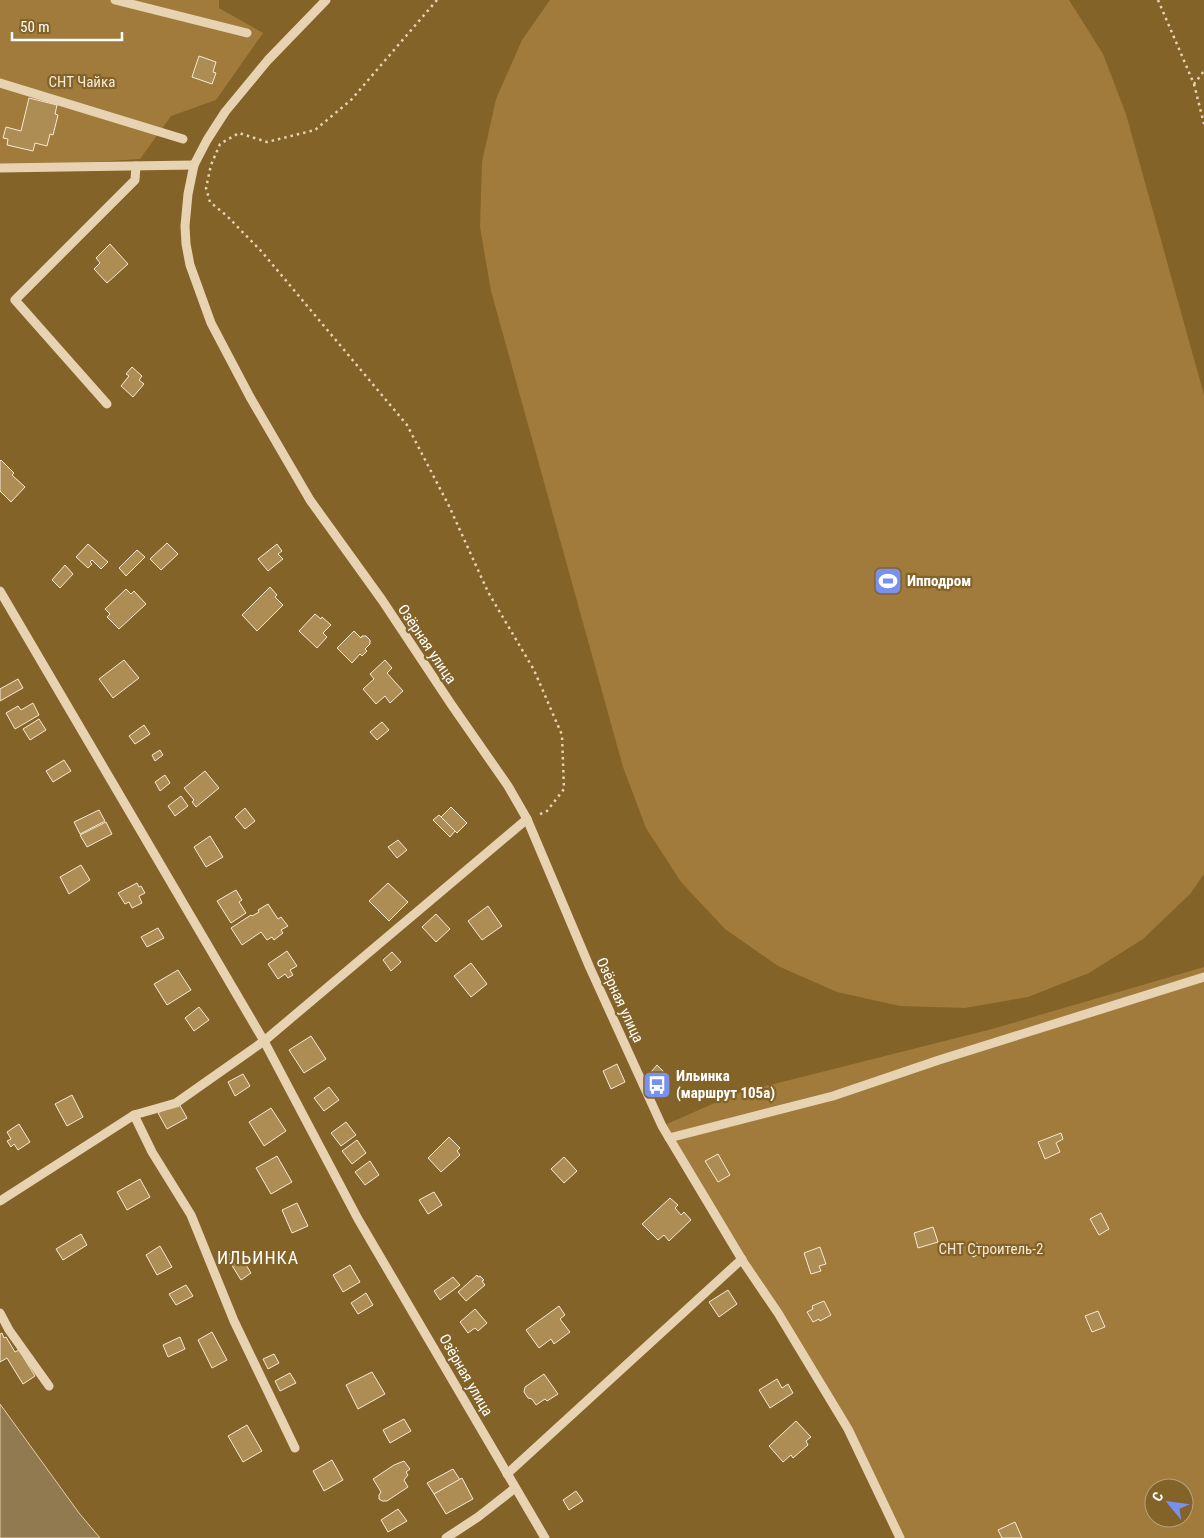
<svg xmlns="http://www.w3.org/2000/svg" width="1204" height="1538" font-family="'Roboto Condensed',sans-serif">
<rect width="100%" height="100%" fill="#846328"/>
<g fill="#a17b3c" fill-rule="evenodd">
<polygon points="0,0 219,0 219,8 263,33 216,100 171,116 140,159 0,168"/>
<polygon points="550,0 1069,0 1103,54 1126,114 1204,395 1204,874 1190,894 1143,939 1089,973 1028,997 965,1008 900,1006 837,992 778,966 725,929 681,882 646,828 623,767 491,291 480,227 482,162 496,99 522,40"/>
<path d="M1204 967V1538H904L846 1422 662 1126 738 1093 992 1029ZM1154 1488H1184V1518H1154Z"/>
</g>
<polygon fill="#917950" stroke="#e8cea6" points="0,1404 79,1513 100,1538 0,1538"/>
<g fill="#ae8d54" stroke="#f6e9d5">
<polygon points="199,56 216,62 213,72 216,73 212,84 192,77"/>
<polygon points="29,98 57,105 55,114 58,115 53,135 50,134 47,146 35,143 33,151 7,145 8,139 3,138 6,127 21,131"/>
<polygon points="110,244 128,264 107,283 94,269 100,263 96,258"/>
<polygon points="132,367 142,376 139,380 144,384 133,397 121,386 129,376 126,374"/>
<polygon points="1,460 14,473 12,475 25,487 11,502 0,491 0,461"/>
<polygon points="167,543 178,554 161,570 150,559"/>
<polygon points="88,544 108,562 101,569 92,560 90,562 92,564 88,568 76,557"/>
<polygon points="277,544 282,551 278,554 283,559 268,571 258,559"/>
<polygon points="137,550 145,557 126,576 119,568"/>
<polygon points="65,565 73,574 60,588 52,580"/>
<polygon points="270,587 277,595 275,597 283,605 257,631 242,615"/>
<polygon points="126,589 131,594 134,591 146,604 119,629 107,617 110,614 105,609"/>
<polygon points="315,614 321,619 322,617 331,625 323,633 327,637 317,648 299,631"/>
<polygon points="354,631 361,638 362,636 366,636 370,640 370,644 365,649 367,651 362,656 360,654 352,663 337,648"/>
<polygon points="124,660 139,678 113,698 99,679"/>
<polygon points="385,660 392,668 387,673 403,691 390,703 385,696 376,704 363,689 374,679 370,674"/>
<polygon points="18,679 23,688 0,701 0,689"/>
<polygon points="33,703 39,715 15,729 6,713 18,706 21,710"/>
<polygon points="39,719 46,730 30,740 23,729"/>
<polygon points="382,722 389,730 377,740 370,732"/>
<polygon points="144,725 150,734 135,744 129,736"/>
<polygon points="160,750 163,755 155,761 152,755"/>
<polygon points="64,760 71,771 53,782 46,771"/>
<polygon points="205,771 219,788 196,807 192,802 194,800 184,788"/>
<polygon points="165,775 170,783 160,791 155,782"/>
<polygon points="181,796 188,806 175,816 168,806"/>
<polygon points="451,807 467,823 457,833 441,817"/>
<polygon points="245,808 255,821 245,829 235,817"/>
<polygon points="99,810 105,821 80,834 74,822"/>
<polygon points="439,815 455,831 450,837 433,820"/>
<polygon points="106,822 112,834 87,847 80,835"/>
<polygon points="210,836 223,857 206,867 194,847"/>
<polygon points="398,840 407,850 397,858 388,847"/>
<polygon points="81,865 90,880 69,894 60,877"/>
<polygon points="137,883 139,887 141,886 145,893 139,896 142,903 132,908 129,902 125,904 118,893"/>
<polygon points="388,883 408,902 389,921 369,901"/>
<polygon points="236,890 242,900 239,902 246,913 231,923 217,901"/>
<polygon points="268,904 278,919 281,917 288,926 281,930 283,933 274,940 272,937 267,940 261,932 242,945 231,928 251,915 252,916 259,912 258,910"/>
<polygon points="488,906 502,926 482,940 468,921"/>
<polygon points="436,914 450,929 436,942 422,927"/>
<polygon points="158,928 164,938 147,947 141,937"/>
<polygon points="287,951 297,966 290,970 293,975 288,978 285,974 278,979 268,964"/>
<polygon points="392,952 401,962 391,971 383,960"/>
<polygon points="471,963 487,984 471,997 454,976"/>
<polygon points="178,970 191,990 167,1005 154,984"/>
<polygon points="199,1007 209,1020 194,1031 185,1018"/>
<polygon points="311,1036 326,1059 304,1073 289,1050"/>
<polygon points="617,1064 625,1082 611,1089 603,1071"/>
<polygon points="657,1065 669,1077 662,1083 651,1072"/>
<polygon points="243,1074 250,1086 235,1096 228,1082"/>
<polygon points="329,1087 339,1100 324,1111 314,1098"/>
<polygon points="72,1095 83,1117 67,1126 55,1104"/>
<polygon points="178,1102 187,1118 167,1129 158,1113"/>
<polygon points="271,1108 286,1131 264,1146 249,1122"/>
<polygon points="346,1122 356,1135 341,1146 331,1133"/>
<polygon points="19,1124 30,1142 18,1150 14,1144 11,1147 7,1141 11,1139 7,1132"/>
<polygon points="1061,1133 1063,1139 1056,1143 1060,1152 1045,1159 1038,1142"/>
<polygon points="449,1137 460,1148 457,1151 460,1155 441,1172 428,1158"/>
<polygon points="357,1140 366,1153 352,1164 342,1151"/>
<polygon points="718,1154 730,1175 718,1182 705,1161"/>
<polygon points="277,1156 292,1182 271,1194 256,1168"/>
<polygon points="564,1157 577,1171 564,1183 551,1169"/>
<polygon points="370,1161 379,1175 365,1185 355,1172"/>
<polygon points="140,1179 150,1197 127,1210 117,1192"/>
<polygon points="434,1192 442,1205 428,1214 419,1200"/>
<polygon points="670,1198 678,1205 675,1208 681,1215 684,1212 691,1220 669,1241 664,1235 658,1240 642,1224"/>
<polygon points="297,1203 308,1226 292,1233 282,1210"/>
<polygon points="1101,1213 1109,1229 1099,1235 1090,1219"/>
<polygon points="933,1227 938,1242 918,1248 914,1233"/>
<polygon points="81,1234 87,1245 63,1260 56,1249"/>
<polygon points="977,1243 982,1253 973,1257 968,1247"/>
<polygon points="160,1246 172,1267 157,1275 146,1255"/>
<polygon points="820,1247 826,1264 819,1266 821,1271 811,1274 804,1253"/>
<polygon points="237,1250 251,1273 241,1280 226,1256"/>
<polygon points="350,1265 360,1282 343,1292 333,1275"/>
<polygon points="477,1275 478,1277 480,1276 484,1280 482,1281 485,1285 466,1301 458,1292"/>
<polygon points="453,1277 460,1285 440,1300 434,1291"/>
<polygon points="186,1285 193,1296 176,1305 169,1294"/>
<polygon points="728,1290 737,1304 719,1317 709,1302"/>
<polygon points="366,1293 373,1305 358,1314 351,1303"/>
<polygon points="824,1301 831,1315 820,1321 819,1319 813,1322 807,1312 813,1309 812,1306"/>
<polygon points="559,1306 565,1315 560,1319 570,1332 554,1344 551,1339 539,1348 526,1330"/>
<polygon points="475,1309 487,1323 478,1331 475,1328 468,1333 460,1322"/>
<polygon points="1098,1311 1105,1327 1092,1332 1085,1316"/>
<polygon points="212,1332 227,1360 212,1368 198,1340"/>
<polygon points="2,1333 4,1338 6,1337 15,1352 19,1350 35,1376 23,1384 7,1358 0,1362 0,1334"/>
<polygon points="180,1337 185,1349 168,1357 163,1345"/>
<polygon points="274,1354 279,1363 268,1369 263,1359"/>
<polygon points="372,1372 385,1394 358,1409 346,1385"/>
<polygon points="290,1373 296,1383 280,1391 275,1381"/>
<polygon points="544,1374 558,1394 547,1401 545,1399 536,1405 532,1399 528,1398 524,1392 525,1387"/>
<polygon points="777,1379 782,1388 788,1384 793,1393 770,1408 759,1390"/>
<polygon points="404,1419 411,1431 390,1443 383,1430"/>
<polygon points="796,1421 811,1437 806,1441 808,1445 793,1458 791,1455 783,1462 769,1446"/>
<polygon points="247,1425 262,1451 243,1462 228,1436"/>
<polygon points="332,1460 343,1480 324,1491 313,1471"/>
<polygon points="404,1461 410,1469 406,1472 408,1475 404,1480 408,1487 387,1501 382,1501 379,1499 379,1495 381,1492 373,1479 394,1465"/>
<polygon points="453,1469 460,1480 434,1494 427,1483"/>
<polygon points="462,1478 473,1499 446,1514 434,1494"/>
<polygon points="576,1491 583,1501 569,1510 563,1500"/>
<polygon points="398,1509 407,1521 388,1532 381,1520"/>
<polygon points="1015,1522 1022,1538 1002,1538 998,1530"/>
</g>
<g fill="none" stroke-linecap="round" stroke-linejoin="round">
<g stroke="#e7d3b2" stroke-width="2.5" stroke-dasharray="2.5 4" stroke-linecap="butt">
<polyline points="437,0 351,100 315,130 267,142 239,133 220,144 211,165 206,188 210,202 227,216 262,252 407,425 449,506 488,592 534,670 562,735 564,789 547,811 538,815"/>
<polyline points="1158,0 1194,84 1204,71"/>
<polyline points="1194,84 1204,124"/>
</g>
<g stroke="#e7d3b2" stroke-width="9">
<polyline points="115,0 247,33"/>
<polyline points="326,0 268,60 225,112 207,140 194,165 188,194 185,226 186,244 190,265 211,323 250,397 310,500 382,600 451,704 508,786 527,819 590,968 662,1126 744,1263 778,1313 848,1429 900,1538"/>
<polyline points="0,83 183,139"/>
<polyline points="0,168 194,165"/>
<polyline points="107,404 15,300 135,180 136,166"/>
<polyline points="0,591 264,1041 358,1219 545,1538"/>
<polyline points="669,1138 833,1096 939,1060 1204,977"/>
<polyline points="0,1201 134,1115"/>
<polyline points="0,1313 9,1330 49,1386"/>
<polyline points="295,1448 234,1321 191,1215 152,1152 134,1115 176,1103 264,1041 527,819"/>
<polyline points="507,1474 742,1259"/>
<polyline points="446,1538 478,1517 515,1488"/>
</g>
</g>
<defs>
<symbol id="stadium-square" viewBox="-11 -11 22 22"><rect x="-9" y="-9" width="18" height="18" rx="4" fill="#7891ef" stroke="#846328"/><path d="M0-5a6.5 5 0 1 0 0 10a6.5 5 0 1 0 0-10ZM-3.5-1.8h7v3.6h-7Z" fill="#fff"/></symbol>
<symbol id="bus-square" viewBox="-11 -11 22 22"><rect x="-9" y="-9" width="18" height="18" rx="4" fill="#7891ef" stroke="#846328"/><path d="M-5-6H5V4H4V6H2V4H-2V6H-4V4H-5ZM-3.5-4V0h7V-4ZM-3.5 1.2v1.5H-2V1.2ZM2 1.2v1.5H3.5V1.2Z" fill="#fff"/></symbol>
</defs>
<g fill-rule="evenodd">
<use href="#stadium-square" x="872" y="565" width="32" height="32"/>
<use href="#bus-square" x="641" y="1069" width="32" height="32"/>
</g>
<g text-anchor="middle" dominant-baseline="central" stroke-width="4.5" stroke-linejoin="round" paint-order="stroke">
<g font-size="15" fill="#f6e9d5" stroke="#846328">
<text x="82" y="82">СНТ Чайка</text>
<text x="991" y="1249">СНТ Строитель-2</text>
</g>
<g font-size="15" font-weight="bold" fill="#fff" stroke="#846328" text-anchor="start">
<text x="907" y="581">Ипподром</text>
<text x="676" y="1076">Ильинка<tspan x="676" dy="17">(маршрут 105а)</tspan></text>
</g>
<g font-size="15" fill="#fff" stroke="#846328">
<text transform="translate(427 644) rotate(56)">Озёрная улица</text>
<text transform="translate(620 1000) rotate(65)">Озёрная улица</text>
<text transform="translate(466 1375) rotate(60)">Озёрная улица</text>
</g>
<g font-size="18" letter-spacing="1" fill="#fff" stroke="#846328">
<text x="258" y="1257">ИЛЬИНКА</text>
</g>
</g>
<g transform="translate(1169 1503) rotate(299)"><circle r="24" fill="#846328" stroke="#b5a17e"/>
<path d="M0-4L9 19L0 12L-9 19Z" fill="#7891ef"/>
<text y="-8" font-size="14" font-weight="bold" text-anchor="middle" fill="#ffffff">С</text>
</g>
<path d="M12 32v8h110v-8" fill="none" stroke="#ffffff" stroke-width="2.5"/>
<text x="20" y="32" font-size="15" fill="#ffffff" stroke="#846328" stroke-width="4" paint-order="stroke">50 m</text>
</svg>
